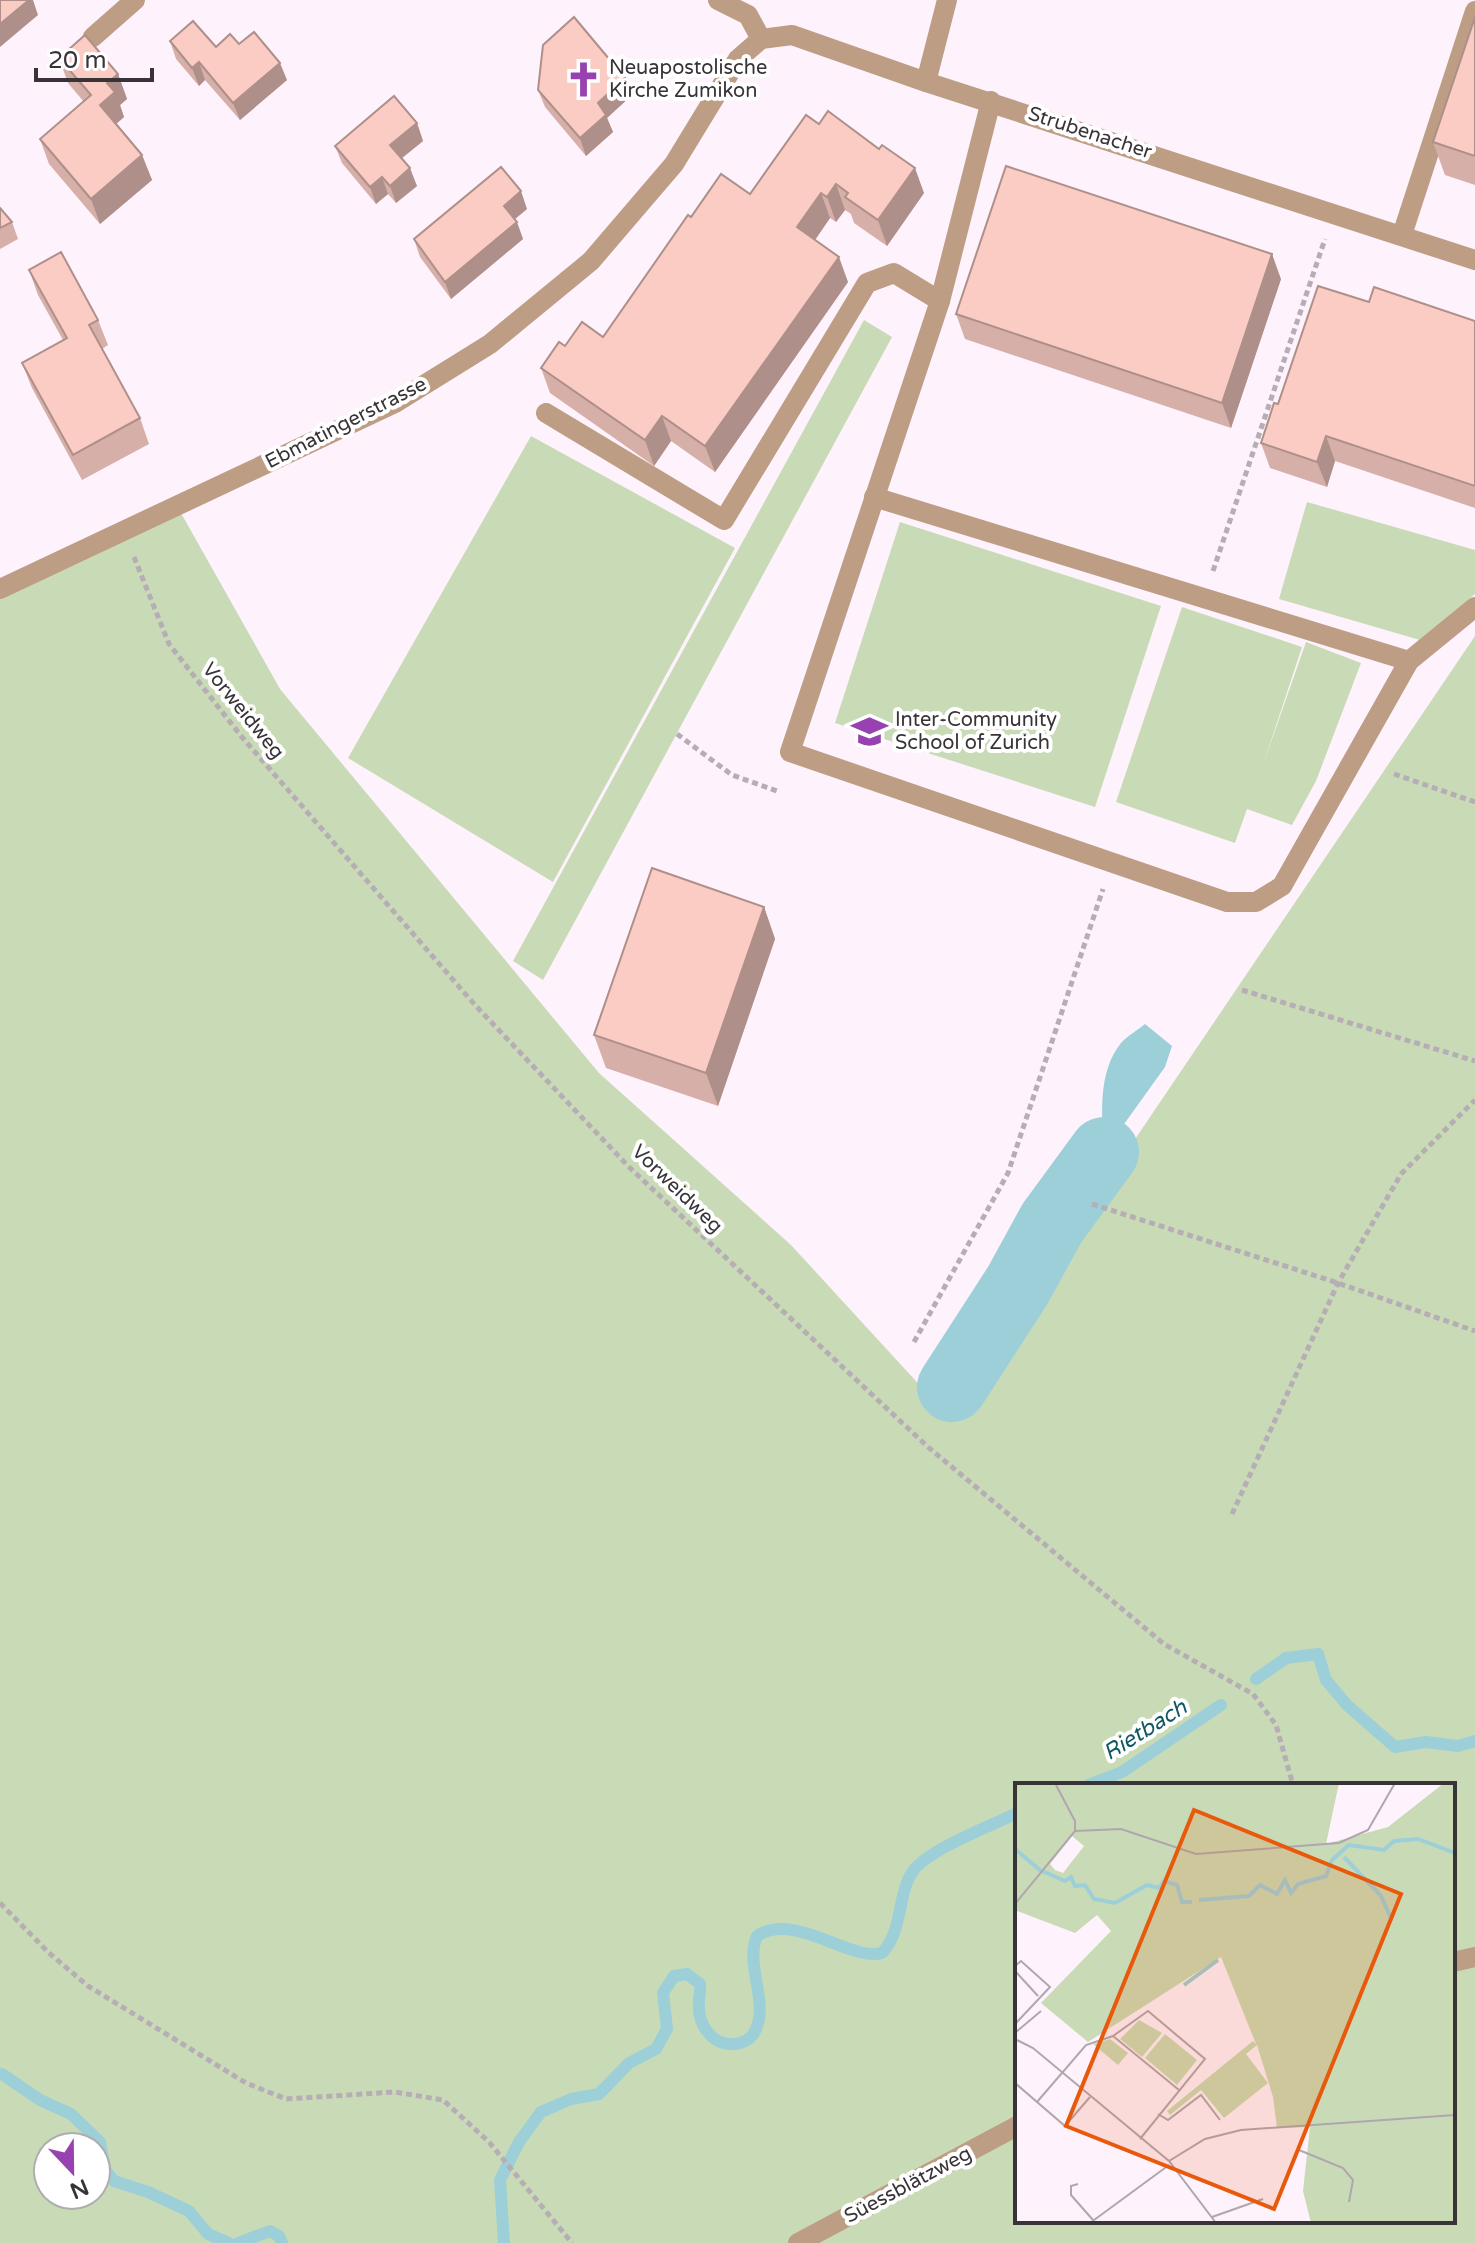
<svg xmlns="http://www.w3.org/2000/svg" width="1475" height="2243" font-family="'Varela Round',sans-serif">
<rect width="100%" height="100%" fill="#fef2fd"/>
<g fill="#c9dbb6" fill-rule="evenodd">
<polygon points="864,320 892,337 543,980 513,961"/>
<polygon points="531,436 735,548 553,882 348,758"/>
<polygon points="1307,502 1475,550 1475,594 1420,640 1279,599"/>
<path d="M177 506 280 689 599 1073 791 1245 948 1416 1475 636V2243H0V589ZM1017 1785H1453V2221H1017ZM48 2147H96V2195H48Z"/>
<polygon points="900,522 1161,606 1095,807 835,723"/>
<polygon points="1182,607 1302,647 1264,762 1306,642 1361,663 1316,781 1292,825 1247,809 1235,843 1116,802"/>
</g>
<path fill="#9dcfd8" d="M1145 1024 1172 1046 1165 1067 1104 1152C1102 1116 1097 1073 1121 1043 1127 1036 1138 1030 1145 1024Z"/>
<g fill="none" stroke-linecap="round" stroke-linejoin="round">
<g stroke="#9dcfd8" stroke-width="12">
<polyline points="1256,1679 1286,1658 1318,1654 1326,1680 1347,1705 1395,1747 1426,1742 1458,1746 1475,1741"/>
<polyline points="1088,1785 1122,1772 1221,1705"/>
<polyline points="2,2074 40,2100 71,2114 100,2142 105,2169 114,2181 148,2192 189,2211 208,2234 229,2243"/>
<polyline points="238,2243 270,2231 279,2236 282,2243"/>
<path d="M504 2243 500 2180 519 2142 541 2112 571 2099 599 2094 629 2063 656 2049 667 2029 663 1993 674 1976 687 1974 700 1984C701 1991 699 1995 699 2002 697 2023 711 2045 733 2044 741 2044 750 2040 754 2033 771 2004 744 1966 757 1936 794 1911 851 1962 882 1953 903 1932 897 1894 913 1871 929 1849 991 1826 1017 1813"/>
</g>
<polyline stroke="#9dcfd8" stroke-width="70" points="952,1387 1018,1285 1052,1223 1104,1152"/>
<g stroke="#b6adb5" stroke-width="5" stroke-dasharray="6 4" stroke-linecap="butt">
<polyline points="134,557 169,644 241,736 475,1005 629,1167 928,1447 1164,1644 1253,1694 1276,1725 1293,1785"/>
<polyline points="1213,571 1325,239"/>
<polyline points="677,734 732,775 777,791"/>
<polyline points="1394,774 1475,802"/>
<polyline points="1242,990 1475,1061"/>
<polyline points="1092,1204 1338,1283 1475,1331"/>
<polyline points="914,1342 1008,1173 1103,889"/>
<polyline points="1232,1514 1338,1283 1401,1174 1475,1100"/>
<polyline points="0,1903 49,1953 88,1986 246,2083 286,2099 395,2092 443,2100 489,2142 572,2243"/>
</g>
<g stroke="#bd9d84" stroke-width="20">
<polyline points="93,37 135,0"/>
<polyline points="926,82 947,0"/>
<polyline points="991,101 940,301 790,752 1227,902 1256,902 1282,886 1409,661 1475,607"/>
<polyline points="1402,235 1475,11"/>
<polyline points="546,413 724,520 867,283 894,273 940,301"/>
<polyline points="874,497 1409,661"/>
</g>
<g stroke="#bd9d84" stroke-width="20">
<polyline points="718,0 748,15 761,39"/>
<polyline points="761,39 792,35 926,82 1475,260"/>
<polyline points="0,589 395,403 490,344 591,261 674,164 738,59 761,39"/>
<polyline points="1453,1962 1475,1957"/>
<polyline points="798,2243 1017,2126"/>
</g>
</g>
<g fill="#d7afa9">
<polygon points="1475,17 1475,185 1445,175 1433,142"/>
<polygon points="170,41 216,47 239,44 287,80 240,120 205,80 199,86 176,59"/>
<polygon points="59,58 118,74 127,99 120,105 124,117 116,124 142,155 152,180 100,224 49,164 40,139 84,102 68,83"/>
<polygon points="625,78 632,95 607,118 613,132 586,156 545,107 538,90"/>
<polygon points="806,115 924,193 887,246 854,223 851,214 845,210 836,222 830,218 815,240 848,282 715,472 671,441 654,466 550,393 541,368 565,346 603,337 691,217 750,194"/>
<polygon points="417,123 423,141 402,158 417,186 396,203 388,194 376,204 342,163 335,146"/>
<polygon points="0,208 12,222 18,239 0,249"/>
<polygon points="527,209 515,219 523,239 451,299 420,257 414,239"/>
<polygon points="29,270 98,320 108,345 102,349 140,418 149,444 82,480 32,388 22,363 63,340 38,295"/>
<polygon points="1281,279 1231,428 965,339 956,314"/>
<polygon points="1369,302 1475,321 1475,508 1335,461 1327,487 1270,468 1261,443 1278,404"/>
<polygon points="764,907 775,939 718,1106 606,1068 594,1035"/>
</g>
<g fill="#af8f89">
<polygon points="29,0 33,0 38,15 0,47 0,24"/>
<polygon points="199,62 205,80 199,86 192,68"/>
<polygon points="280,63 287,80 240,120 233,103"/>
<polygon points="118,74 127,99 120,105 124,117 109,130 100,105 107,83"/>
<polygon points="625,78 632,95 607,118 613,132 586,156 580,138 598,103"/>
<polygon points="417,123 423,141 397,162 390,145"/>
<polygon points="142,155 152,180 100,224 91,199"/>
<polygon points="410,168 417,186 396,203 390,186"/>
<polygon points="915,168 924,193 887,246 878,220"/>
<polygon points="382,177 388,194 376,204 370,187"/>
<polygon points="836,184 845,210 836,222 827,197"/>
<polygon points="521,191 527,209 510,223 504,206"/>
<polygon points="821,193 830,218 806,253 797,227"/>
<polygon points="517,222 523,239 451,299 445,282"/>
<polygon points="1272,254 1281,279 1231,428 1222,403"/>
<polygon points="839,257 848,282 715,472 705,446"/>
<polygon points="662,416 671,441 654,466 645,440"/>
<polygon points="1326,436 1335,461 1327,487 1317,462"/>
<polygon points="764,907 775,939 718,1106 706,1073"/>
</g>
<g fill="#faccc4" stroke="#af8f89" stroke-width="2">
<polygon points="0,0 29,0 0,24"/>
<polygon points="574,17 625,78 598,103 606,115 580,138 538,90 543,45"/>
<polygon points="1475,17 1475,156 1433,142"/>
<polygon points="193,21 216,47 230,34 239,44 254,32 280,63 233,103 199,62 192,68 170,41"/>
<polygon points="85,35 118,74 107,83 115,92 100,105 142,155 91,199 40,139 91,95 59,58"/>
<polygon points="394,96 417,123 390,145 410,168 390,186 382,177 370,187 335,146"/>
<polygon points="828,111 879,149 882,145 915,168 878,220 845,197 848,193 836,184 827,197 821,193 797,227 839,257 705,446 662,416 645,440 541,368 559,342 565,346 582,322 603,337 688,215 691,217 721,174 750,194 806,115 819,124"/>
<polygon points="1006,166 1272,254 1222,403 956,314"/>
<polygon points="501,167 521,191 504,206 517,222 445,282 414,239"/>
<polygon points="0,208 12,222 0,228"/>
<polygon points="61,252 98,320 89,325 140,418 73,455 22,363 67,338 29,270"/>
<polygon points="1318,286 1369,302 1374,287 1475,321 1475,486 1326,436 1317,462 1261,443 1274,403 1278,404"/>
<polygon points="652,868 764,907 706,1073 594,1035"/>
</g>
<defs>
<symbol id="church-bare" viewBox="-9 -9 18 18"><path d="M-1.2-6h2.4v3.5h3.3v2.4h-3.3V6h-2.4V-.1h-3.3v-2.4h3.3Z" fill="#9742b0" stroke="#fff" stroke-width="2.5" paint-order="stroke"/></symbol>
<symbol id="school-bare" viewBox="-9 -9 18 18"><path d="M0-5L7-2L0 1L-7-2ZM-4 1L0 2.5L4 1V4Q0 6-4 4Z" fill="#9742b0" stroke="#fff" stroke-width="2.5" paint-order="stroke"/></symbol>
</defs>
<g fill-rule="evenodd">
<use href="#church-bare" x="558" y="54" width="51" height="51"/>
<use href="#school-bare" x="844" y="706" width="51" height="51"/>
</g>
<g text-anchor="middle" dominant-baseline="central" stroke-width="8" stroke-linejoin="round" paint-order="stroke">
<g font-size="20" fill="#383337" stroke="#fff" text-anchor="start">
<text x="609" y="68">Neuapostolische<tspan x="609" dy="23">Kirche Zumikon</tspan></text>
<text x="895" y="720">Inter-Community<tspan x="895" dy="23">School of Zurich</tspan></text>
</g>
<g font-size="20" fill="#383337" stroke="#fff">
<text transform="translate(1090 133) rotate(18)">Strubenacher</text>
<text transform="translate(346 423) rotate(-27)">Ebmatingerstrasse</text>
<text transform="translate(243 711) rotate(51)">Vorweidweg</text>
<text transform="translate(677 1189) rotate(44)">Vorweidweg</text>
<text transform="translate(908 2185) rotate(-28)">Süessblätzweg</text>
</g>
<g font-size="22" font-style="italic" fill="#115762" stroke="#fff">
<text transform="translate(1145 1730) rotate(-32)">Rietbach</text>
</g>
</g>
<g transform="translate(1015 1783)">
<rect width="440" height="440" fill="#fef2fd"/>
<path d="M0 0H324L311 61 373 44 429 0H440V440H296L288 408 295 344 262 345 258 314 242 262 231 271 253 300 209 335 186 307 155 332 152 328 238 258 241 261 206 174 73 259 26 220 96 148 82 132 60 150 0 127ZM57 53 69 63 48 90 40 87 35 81ZM124 237 147 250 127 274 105 256ZM150 251 182 277 162 302 130 275ZM95 256 113 270 103 282 78 261Z" fill="#c9dbb6" fill-rule="evenodd"/>
<path fill="none" stroke="#9dcfd8" stroke-width="4" d="M0 66 25 87 50 98 56 94 60 103 70 102 79 116 100 120 132 102 144 105 149 98 162 102 167 119H177M329 74 366 113 376 135M184 117 234 113 245 102 262 111 270 97 276 110 283 101 311 93 317 77 334 62 369 67 379 58 403 56 440 70M169 202 203 177"/>
<path fill="none" stroke="#afa6ae" stroke-width="2" d="M40 0 60 38V48M60 48 106 46 181 71 324 60 353 47 380 0M0 121 60 48M0 183 6 178 35 204 0 241M0 188 23 213M1 249 26 228M98 253 164 307M2 257 18 265 154 378 201 440M0 300 50 343 75 314M22 319 71 262 98 253 133 228 190 276 125 356M143 331 153 337 186 312 205 337M284 367 328 385 338 397 334 419M154 378 190 356 226 347 440 332M63 401 56 403V412L78 437M197 434 248 416M75 440 154 382"/>
<path fill="#e8590c" fill-opacity="0.15" stroke="#e8590c" stroke-width="4" d="M179 27 386 111 259 426 51 343Z"/>
<rect width="440" height="440" fill="none" stroke="#383337" stroke-width="4"/>
</g>
<g transform="translate(72 2171) rotate(158)"><circle r="38" fill="#ffffff" stroke="#afadaf" stroke-width="2"/>
<path d="M0-6L14 30L0 20L-14 30Z" fill="#9742b0"/>
<text y="-12" font-size="22" font-weight="bold" text-anchor="middle" fill="#383337">N</text>
</g>
<path d="M36 68v12h116v-12" fill="none" stroke="#383337" stroke-width="4"/>
<text x="48" y="68" font-size="24" fill="#383337" stroke="#ffffff" stroke-width="6" paint-order="stroke">20 m</text>
</svg>
